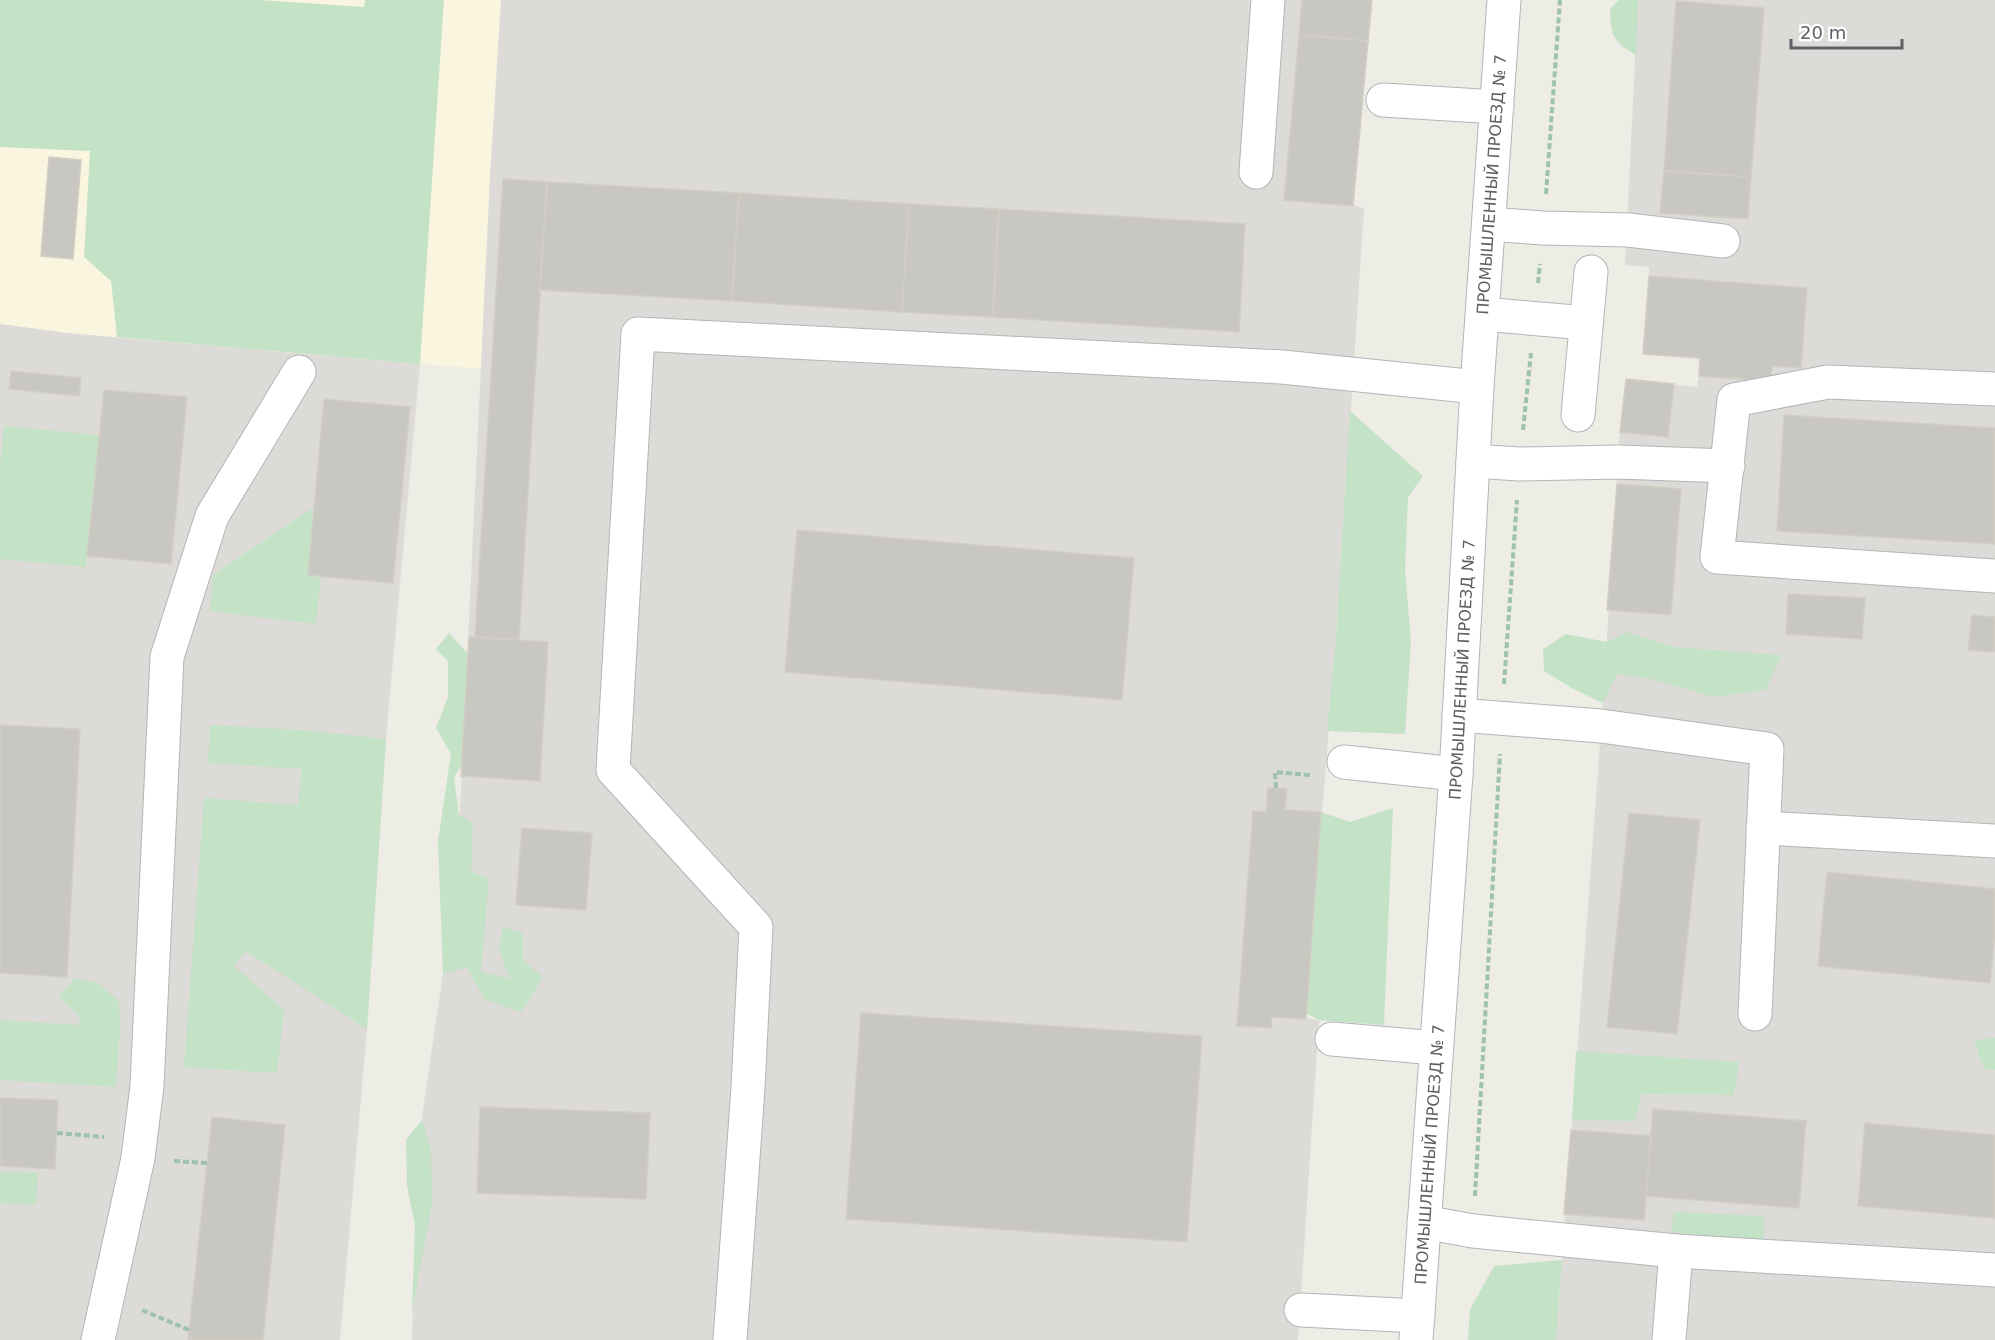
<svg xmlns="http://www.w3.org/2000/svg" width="1995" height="1340" font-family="'DejaVu Sans',sans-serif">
<rect width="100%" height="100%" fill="#edece5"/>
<polygon fill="#faf5de" points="0,0 501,0 490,176 481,369 67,333 0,324"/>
<g fill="#dcdbd7">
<polygon points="501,0 1372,0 1353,205 1364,208 1336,639 1306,1018 1319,1020 1298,1340 412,1340 418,1144 443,974 454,936 490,176"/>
<polygon points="1638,0 1995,0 1995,1340 1556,1340 1603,703 1619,443 1626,379 1697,387 1699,376 1770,381 1772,366 1800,368 1807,289 1649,276 1649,267 1625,265"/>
<polygon points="0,324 67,333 420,364 386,739 367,1029 340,1340 0,1340"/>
</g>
<g fill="#c4e2c6">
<polygon points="0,0 259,0 364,7 365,0 444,0 420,364 117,337 111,281 84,257 90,151 0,147"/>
<path d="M1619 0H1638L1636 55C1612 42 1611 34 1610 9Z"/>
<polygon points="1350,411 1423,476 1408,497 1405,570 1411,641 1405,734 1327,731 1336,639"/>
<polygon points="4,426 99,435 86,567 0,559 0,466"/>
<polygon points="314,507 308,575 321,577 316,624 210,611 213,575"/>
<polygon points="1627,632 1674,647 1781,655 1766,690 1713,697 1652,679 1617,674 1603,703 1575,690 1544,671 1543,649 1566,634 1607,642"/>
<polygon points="449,633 468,654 462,764 454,778 459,815 473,823 471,871 489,879 481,972 510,979 499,950 503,927 523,933 523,960 543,977 521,1012 484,999 467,967 443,974 438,841 451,754 436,728 448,697 448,661 436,649"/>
<polygon points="210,725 302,730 386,739 367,1029 246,951 234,966 284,1010 277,1073 184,1067 204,798 298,805 302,769 208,763"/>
<polygon points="1393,808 1384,1025 1319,1020 1306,1013 1321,812 1350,822"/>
<polygon points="75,978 98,983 119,1001 120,1028 116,1087 0,1080 0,1020 81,1025 78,1015 59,997"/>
<polygon points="1995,1038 1995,1070 1984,1069 1974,1040"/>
<polygon points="1576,1051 1739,1062 1734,1095 1642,1094 1635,1121 1572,1120"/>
<polygon points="422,1120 431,1149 432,1205 412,1312 415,1225 407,1186 406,1140"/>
<polygon points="0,1172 38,1173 36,1205 0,1203"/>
<polygon points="1674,1212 1764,1216 1763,1241 1671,1232"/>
<polygon points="1562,1260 1556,1340 1468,1340 1470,1310 1494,1266"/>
</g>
<g fill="#c9c7c2" stroke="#d2cec4" stroke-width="1.5">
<polygon points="1302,0 1372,0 1368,41 1299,35"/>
<polygon points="1676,1 1764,8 1751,177 1664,171"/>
<polygon points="1299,35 1368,41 1353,206 1284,200"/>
<polygon points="49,157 81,160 73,259 41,256"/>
<polygon points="1664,171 1751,177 1748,219 1660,213"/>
<polygon points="503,179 547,182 519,640 475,637"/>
<polygon points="547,182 739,193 732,301 540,290"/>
<polygon points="739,193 909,204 902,312 732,301"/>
<polygon points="909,204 999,209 993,317 902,312"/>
<polygon points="999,209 1245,224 1239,332 993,317"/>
<polygon points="1649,276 1807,288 1801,368 1772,366 1770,381 1699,376 1700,358 1643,354"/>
<polygon points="11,371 81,378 79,396 9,389"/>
<polygon points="1626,379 1674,384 1668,437 1620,432"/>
<polygon points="104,390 187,397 171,564 87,556"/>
<polygon points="324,399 410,407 393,583 308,575"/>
<polygon points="1784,415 1995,428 1995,544 1777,531"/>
<polygon points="1617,484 1681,489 1671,615 1607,610"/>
<polygon points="797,530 1134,558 1122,700 785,672"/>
<polygon points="1788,594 1865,598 1862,639 1786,634"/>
<polygon points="1972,615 1995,617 1995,652 1968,650"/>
<polygon points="469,637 548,642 540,781 461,776"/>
<polygon points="0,725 80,729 67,977 0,973"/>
<polygon points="1268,788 1287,789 1285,810 1321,812 1306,1019 1272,1017 1271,1028 1237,1026 1253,811 1266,812"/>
<polygon points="1629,813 1700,820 1677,1034 1607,1027"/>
<polygon points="522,828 592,833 586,910 516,905"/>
<polygon points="1827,872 1995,889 1995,932 1990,983 1818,966"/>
<polygon points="861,1013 1202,1036 1187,1242 846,1219"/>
<polygon points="0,1098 58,1100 55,1169 0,1166"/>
<polygon points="480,1107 650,1113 646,1199 477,1193"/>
<polygon points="1653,1109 1806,1121 1799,1208 1646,1196"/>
<polygon points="212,1117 285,1125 263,1340 188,1340"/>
<polygon points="1865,1123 1995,1135 1995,1218 1858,1206"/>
<polygon points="1571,1130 1651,1136 1644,1220 1564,1214"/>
</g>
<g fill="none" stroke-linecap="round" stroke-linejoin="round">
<defs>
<g id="minor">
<polyline points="1383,100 1497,107"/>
<polyline points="1256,172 1268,0"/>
<polyline points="1489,224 1543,228 1628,230 1723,241"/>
<polyline points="1483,314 1586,323"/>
<polyline points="1995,389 1828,382 1734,400 1717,557 1995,576"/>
<polyline points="1578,415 1591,272"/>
<polyline points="1473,461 1519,464 1618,462 1728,466"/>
<polyline points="1459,715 1601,726 1767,749 1755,1014"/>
<polyline points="1344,762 1456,774"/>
<polyline points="1763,828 1995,841"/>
<polyline points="1332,1039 1436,1048"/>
<polyline points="1424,1222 1473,1231 1676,1251 1995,1270"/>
<polyline points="1301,1310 1418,1316"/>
<polyline points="98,1340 138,1158 147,1086 167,657 212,516 299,372"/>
<polyline points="730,1340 748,1088 756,927 613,770 638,334 1282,367 1477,387"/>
<path id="s1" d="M1416 1340 1456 774 1477 387 1504 0"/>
<polyline points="1669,1340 1676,1251"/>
</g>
</defs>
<use href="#minor" stroke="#b2b5b8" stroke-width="35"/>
<g stroke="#9ec2ab" stroke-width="4" stroke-dasharray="6 3" stroke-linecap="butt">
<polyline points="1546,194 1560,0"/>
<polyline points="1538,283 1540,264"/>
<polyline points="1523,430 1531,353"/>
<polyline points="1504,684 1517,500"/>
<polyline points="1276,788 1275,772 1311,775"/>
<polyline points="57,1133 104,1137"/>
<polyline points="174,1161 207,1163"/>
<polyline points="1475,1196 1500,754"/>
<polyline points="142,1310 189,1330"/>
</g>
<use href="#minor" stroke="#fff" stroke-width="33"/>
</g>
<g text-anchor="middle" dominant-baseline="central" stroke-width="6" stroke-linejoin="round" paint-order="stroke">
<g font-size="16" fill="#5d6064" stroke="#fff">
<text stroke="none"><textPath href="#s1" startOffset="1158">ПРОМЫШЛЕННЫЙ ПРОЕЗД № 7</textPath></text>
<text stroke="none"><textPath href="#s1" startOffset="672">ПРОМЫШЛЕННЫЙ ПРОЕЗД № 7</textPath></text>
<text stroke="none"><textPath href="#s1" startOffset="186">ПРОМЫШЛЕННЫЙ ПРОЕЗД № 7</textPath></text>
</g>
</g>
<path d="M1791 39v9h111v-9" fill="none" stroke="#5d6064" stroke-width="3"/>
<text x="1800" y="39" font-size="18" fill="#5d6064" stroke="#ffffff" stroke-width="4.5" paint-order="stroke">20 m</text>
</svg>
